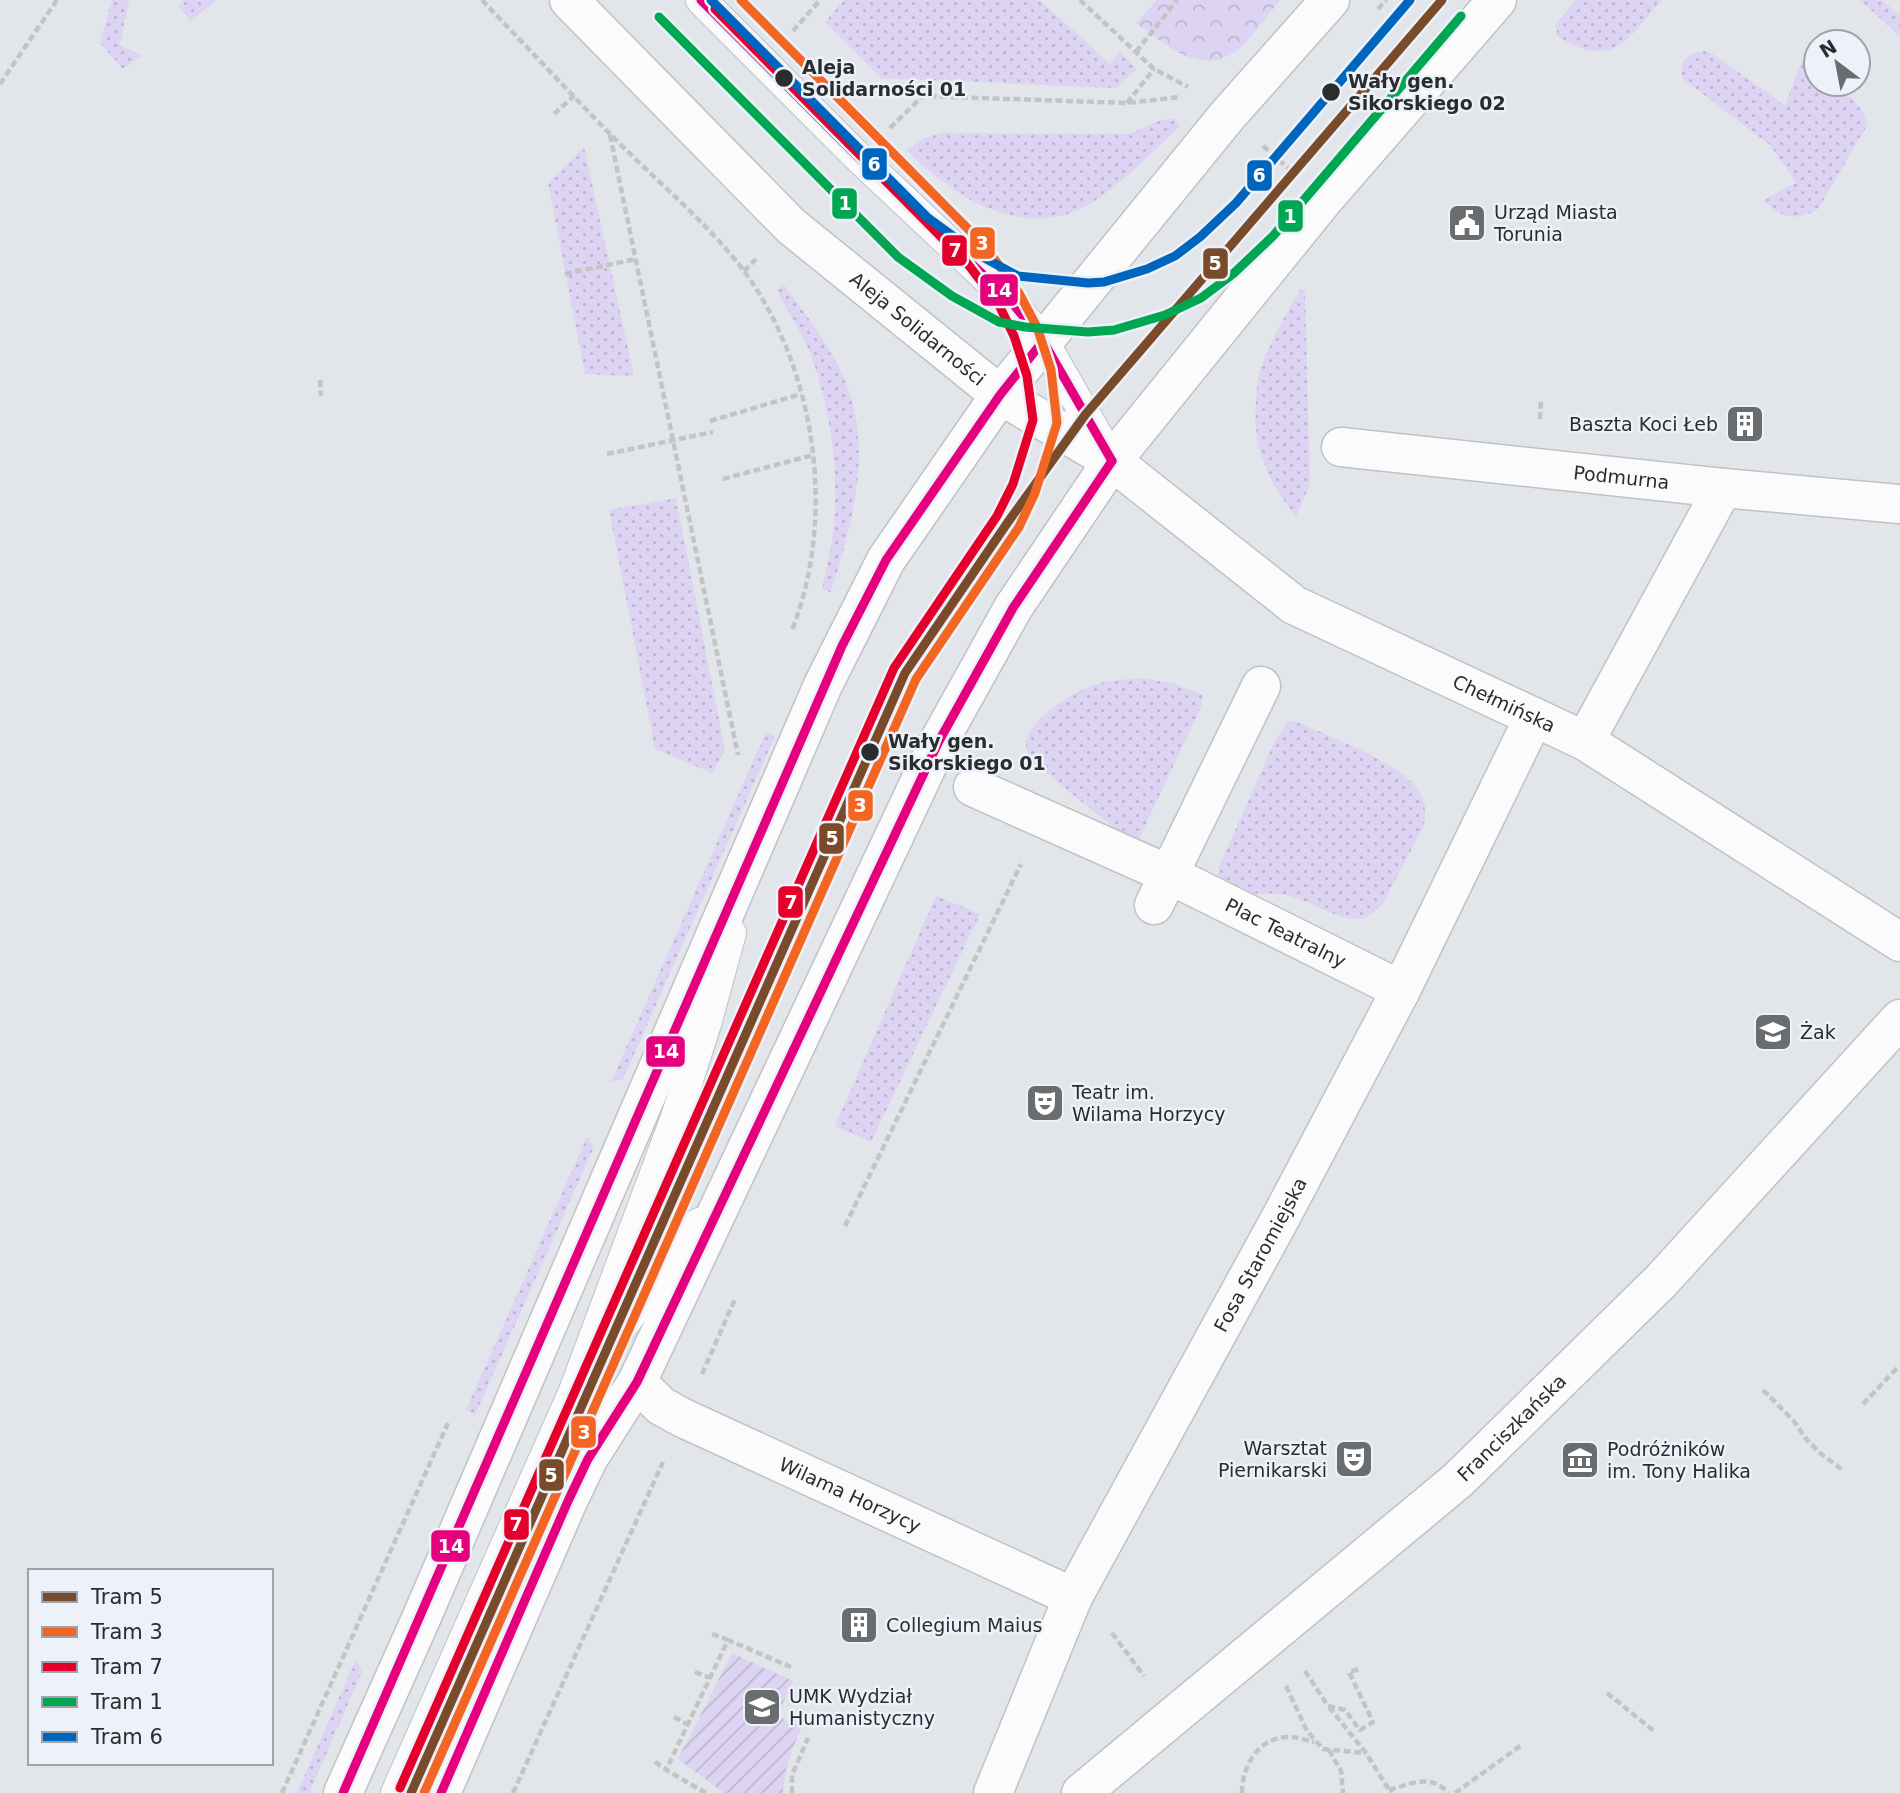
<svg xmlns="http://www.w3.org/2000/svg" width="1900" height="1793" font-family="'DejaVu Sans',sans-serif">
<defs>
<pattern id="grass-dots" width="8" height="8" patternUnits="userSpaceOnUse" patternTransform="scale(1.75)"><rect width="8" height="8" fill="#dcd4f2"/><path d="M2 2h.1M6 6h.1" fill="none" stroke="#bdb6d0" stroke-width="1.8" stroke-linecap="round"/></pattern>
<pattern id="park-crowns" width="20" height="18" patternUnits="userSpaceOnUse" patternTransform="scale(1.75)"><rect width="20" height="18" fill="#dcd4f2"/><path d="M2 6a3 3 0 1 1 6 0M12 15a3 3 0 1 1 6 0" fill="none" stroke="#bdb6d0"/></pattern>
<pattern id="garden-furrows" width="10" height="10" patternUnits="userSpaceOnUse" patternTransform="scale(1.75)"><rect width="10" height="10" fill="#dcd4f2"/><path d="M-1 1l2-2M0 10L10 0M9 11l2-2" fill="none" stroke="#bdb6d0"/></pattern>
</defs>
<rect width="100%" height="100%" fill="#e2e5e9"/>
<g fill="url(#grass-dots)">
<polygon points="112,0 129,0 120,45 142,56 123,69 100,43"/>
<polygon points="184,0 216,0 191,21 178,6"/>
<polygon points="844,0 1040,0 1110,64 1120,52 1137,69 1116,88 881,78 825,22"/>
<path d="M1576 0H1662C1625 41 1615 71 1557 36L1556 24Z"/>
<polygon points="1860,0 1881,0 1900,15 1900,36"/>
<path d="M1704 51 1711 53 1785 105 1803 58 1816 69V84H1833C1848 96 1865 106 1867 126L1818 209C1794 222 1783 218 1763 201L1796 182 1770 145 1683 79C1678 62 1687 53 1704 51Z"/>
<path d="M1173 118 1180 126C1153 151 1127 179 1096 200 1029 245 956 200 907 150L925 138 943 133 1129 134 1158 121Z"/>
<polygon points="584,147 634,376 585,374 548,183"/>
<path d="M784 285C804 313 828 342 842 374 875 447 853 520 831 592L822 590C826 568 833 544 834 521 839 466 829 404 810 352 801 331 787 311 777 290Z"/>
<path d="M1301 288 1305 292 1310 484 1296 516C1268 483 1252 446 1256 402 1257 394 1256 384 1259 375 1268 344 1285 316 1301 288Z"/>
<polygon points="676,498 725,750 712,773 655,749 609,510"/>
<path d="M1144 678 1174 684 1203 695 1201 707 1139 839 1130 841 1033 762C1031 758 1027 753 1026 747 1024 722 1070 694 1091 686 1108 680 1126 679 1144 678Z"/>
<path d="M1288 721H1295C1326 735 1401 763 1418 790 1426 802 1426 813 1424 826L1382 905C1373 913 1366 920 1354 919 1332 917 1309 900 1286 895 1263 891 1238 899 1218 884L1219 867 1274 743Z"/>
<polygon points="766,732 775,736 623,1079 611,1082"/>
<polygon points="936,896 980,914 871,1142 835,1126"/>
<polygon points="587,1137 594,1147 475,1415 466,1410"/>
<polygon points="356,1659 362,1672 309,1793 297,1793"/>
</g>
<path fill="url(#park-crowns)" d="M1157 0H1280C1269 13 1247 45 1233 53 1198 76 1163 42 1136 23Z"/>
<path fill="url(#garden-furrows)" d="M732 1653 793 1681 777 1716 802 1727C792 1749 784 1769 783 1793H724L678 1759Z"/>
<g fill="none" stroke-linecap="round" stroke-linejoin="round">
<defs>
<g id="service">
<polyline points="701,0 859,158 1009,299 1043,341 1112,461"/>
<polyline points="595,1363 699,1223"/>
<polyline points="396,1793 574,1391 675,1120 706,1024 731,933"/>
</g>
<g id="pedestrian">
<path id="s1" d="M973 787 1170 875 1401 990"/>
<polyline points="1154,905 1261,686"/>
</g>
<g id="minor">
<path id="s2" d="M1341 447 1723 488 1900 504"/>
<path id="s3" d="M1112 461 1294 605 1585 741 1900 942"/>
<polyline points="1585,741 1723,488"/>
<path id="s4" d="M637 1382 661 1406 683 1418 1073 1597"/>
<path id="s5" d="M993 1793 1073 1597 1281 1217 1401 990 1534 717"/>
<path id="s6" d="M1081 1793 1458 1480 1661 1281 1900 1019"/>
</g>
<g id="tertiary">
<path id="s7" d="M569 0 791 226 1000 395 1112 461"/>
<polyline points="343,1793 420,1621 823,685 886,560 1000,395 1227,116 1330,0"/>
<polyline points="441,1793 568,1501 588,1459 637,1382 939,741 1013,608 1112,461 1324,199 1497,0"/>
</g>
</defs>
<use href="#service" stroke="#c0c2c5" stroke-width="32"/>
<use href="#pedestrian" stroke="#c0c2c5" stroke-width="41"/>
<use href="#minor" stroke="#c0c2c5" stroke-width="41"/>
<use href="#tertiary" stroke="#c0c2c5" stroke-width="41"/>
<g stroke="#c3c4c6" stroke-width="4.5" stroke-dasharray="7 3.5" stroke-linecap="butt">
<path d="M482 0C525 45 567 90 610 134 653 178 707 222 744 271 816 369 837 516 792 630"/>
<polyline points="1080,0 1154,69 1188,87"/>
<polyline points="1378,9 1386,0"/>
<polyline points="793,31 820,0"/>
<polyline points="1136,52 1177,0"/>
<polyline points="0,84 57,0"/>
<polyline points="1127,103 1154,69"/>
<polyline points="554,114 574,96"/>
<polyline points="890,128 923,96 1127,103 1180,97"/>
<polyline points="610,135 738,755"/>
<polyline points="1263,146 1288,168"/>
<polyline points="744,271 756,259"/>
<polyline points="565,274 636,259"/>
<polyline points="320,380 321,396"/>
<polyline points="1540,419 1541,399"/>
<polyline points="710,421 801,394"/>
<polyline points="607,454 713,432"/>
<polyline points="723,479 813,455"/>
<polyline points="888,666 918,680"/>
<polyline points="845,1226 1021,864"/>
<polyline points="702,1374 735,1299"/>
<polyline points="1763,1390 1793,1420 1807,1440 1820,1453 1844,1471"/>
<polyline points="1863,1404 1898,1367"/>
<polyline points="1112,1633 1144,1676"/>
<polyline points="712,1634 728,1640"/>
<polyline points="1305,1671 1328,1706 1345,1710 1360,1730 1373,1722 1349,1672 1360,1669"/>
<polyline points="695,1672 710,1678"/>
<polyline points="1286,1686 1307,1731 1323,1749 1366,1753"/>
<polyline points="1607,1693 1654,1731"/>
<polyline points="1329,1707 1366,1753 1391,1793"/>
<polyline points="674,1717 687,1724"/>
<polyline points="1329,1750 1341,1771 1343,1793"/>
<polyline points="655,1762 666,1769"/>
<path d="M1389 1790C1410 1784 1431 1773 1448 1793"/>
<polyline points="282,1793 448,1423"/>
<polyline points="513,1793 663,1462"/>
<polyline points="706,1793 666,1770 728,1640 791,1667"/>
<polyline points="792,1793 792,1775 808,1738"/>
<path d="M1242 1793C1242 1767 1257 1739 1286 1737 1295 1736 1305 1740 1314 1742"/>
<polyline points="1455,1793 1523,1744"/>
</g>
<use href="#service" stroke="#fbfbfc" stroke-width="30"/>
<use href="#pedestrian" stroke="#fbfbfc" stroke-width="38"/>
<use href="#minor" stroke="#fbfbfc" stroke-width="38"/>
<use href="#tertiary" stroke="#fbfbfc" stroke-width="38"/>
<defs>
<g id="bus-1">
<polyline points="701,0 859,158 1009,299 1043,341 1112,461"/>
<polyline points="343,1793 842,646 886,560 1000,395 1043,341"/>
<polyline points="441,1793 568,1501 588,1459 637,1382 939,741 1013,608 1112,461"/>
</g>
</defs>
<use href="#bus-1" stroke="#edf1f9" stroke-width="14"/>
<use href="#bus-1" stroke="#e5007d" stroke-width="9"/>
<defs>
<polyline id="tram-1" points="411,1793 905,673 1008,522 1085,415 1442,0"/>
<polyline id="tram-2" points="424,1793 916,679 1019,527 1035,493 1057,423 1051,370 1037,327 1019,293 985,246 741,0"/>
<polyline id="tram-3" points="400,1788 894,668 997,516 1013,484 1033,420 1027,376 1014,336 999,305 967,263 715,9"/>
<polyline id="tram-4" points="659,17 898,257 952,296 999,322 1025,327 1088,332 1114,330 1165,315 1201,298 1233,274 1273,236 1461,16"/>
<polyline id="tram-5" points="711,0 928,218 979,255 1018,276 1088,283 1104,282 1147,269 1175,256 1200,237 1236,203 1410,0"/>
</defs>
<use href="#tram-1" stroke="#edf1f9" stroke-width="14"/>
<use href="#tram-2" stroke="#edf1f9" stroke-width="14"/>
<use href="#tram-3" stroke="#edf1f9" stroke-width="14"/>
<use href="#tram-4" stroke="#edf1f9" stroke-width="14"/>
<use href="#tram-5" stroke="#edf1f9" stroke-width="14"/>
<use href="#tram-1" stroke="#7a4b2a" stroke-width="9"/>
<use href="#tram-2" stroke="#f26522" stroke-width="9"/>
<use href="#tram-3" stroke="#e4002b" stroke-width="9"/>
<use href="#tram-4" stroke="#00a651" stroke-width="9"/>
<use href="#tram-5" stroke="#0065bd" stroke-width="9"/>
</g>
<defs>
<symbol id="civic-square" viewBox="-11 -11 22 22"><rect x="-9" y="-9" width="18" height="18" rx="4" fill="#6a6d6f" stroke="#edf1f9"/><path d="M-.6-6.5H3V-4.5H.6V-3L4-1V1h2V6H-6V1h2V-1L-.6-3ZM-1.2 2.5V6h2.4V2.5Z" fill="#fff"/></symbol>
<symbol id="building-square" viewBox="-11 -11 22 22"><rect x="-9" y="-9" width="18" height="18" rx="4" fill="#6a6d6f" stroke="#edf1f9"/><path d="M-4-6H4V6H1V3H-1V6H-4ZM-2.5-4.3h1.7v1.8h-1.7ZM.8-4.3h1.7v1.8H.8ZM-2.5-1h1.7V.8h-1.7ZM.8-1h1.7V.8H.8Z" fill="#fff"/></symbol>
<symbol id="university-square" viewBox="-11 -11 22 22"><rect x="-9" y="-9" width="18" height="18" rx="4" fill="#6a6d6f" stroke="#edf1f9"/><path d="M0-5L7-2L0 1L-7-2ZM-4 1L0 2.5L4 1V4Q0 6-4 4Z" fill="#fff"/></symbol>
<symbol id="theatre-square" viewBox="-11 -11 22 22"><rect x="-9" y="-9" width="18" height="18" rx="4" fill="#6a6d6f" stroke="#edf1f9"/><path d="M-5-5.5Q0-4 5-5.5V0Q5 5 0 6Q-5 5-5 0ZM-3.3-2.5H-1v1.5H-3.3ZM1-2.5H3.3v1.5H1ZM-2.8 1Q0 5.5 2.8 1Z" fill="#fff"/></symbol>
<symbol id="museum-square" viewBox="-11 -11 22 22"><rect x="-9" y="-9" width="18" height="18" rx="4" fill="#6a6d6f" stroke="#edf1f9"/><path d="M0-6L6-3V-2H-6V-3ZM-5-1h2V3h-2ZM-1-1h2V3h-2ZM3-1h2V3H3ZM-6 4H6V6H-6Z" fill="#fff"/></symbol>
</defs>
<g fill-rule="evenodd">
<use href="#civic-square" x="1445" y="201" width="44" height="44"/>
<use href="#building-square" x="1723" y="402" width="44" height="44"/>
<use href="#university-square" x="1751" y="1010" width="44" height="44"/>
<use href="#theatre-square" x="1023" y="1081" width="44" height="44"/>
<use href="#theatre-square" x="1332" y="1437" width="44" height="44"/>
<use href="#museum-square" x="1558" y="1438" width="44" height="44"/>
<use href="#building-square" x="837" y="1603" width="44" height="44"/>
<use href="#university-square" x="740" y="1685" width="44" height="44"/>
</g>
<g fill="#2a2c2e" stroke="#edf1f9" stroke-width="2.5">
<circle cx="784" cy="78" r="10"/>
<circle cx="1331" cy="92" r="10"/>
<circle cx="870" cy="752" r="10"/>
</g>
<g text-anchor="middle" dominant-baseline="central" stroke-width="5" stroke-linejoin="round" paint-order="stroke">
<g font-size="19" font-weight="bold" fill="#2a2c2e" stroke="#edf1f9" text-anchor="start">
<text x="802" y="67">Aleja<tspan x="802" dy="22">Solidarności 01</tspan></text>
<text x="1348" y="81">Wały gen.<tspan x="1348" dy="22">Sikorskiego 02</tspan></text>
<text x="888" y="741">Wały gen.<tspan x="888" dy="22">Sikorskiego 01</tspan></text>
</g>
<g font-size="19" fill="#2a2c2e" stroke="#edf1f9" text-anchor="start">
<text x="1494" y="212">Urząd Miasta<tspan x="1494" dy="22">Torunia</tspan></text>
<text x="1718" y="424" text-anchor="end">Baszta Koci Łeb</text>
<text x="1800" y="1032">Żak</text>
<text x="1072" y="1092">Teatr im.<tspan x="1072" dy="22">Wilama Horzycy</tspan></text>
<text x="1327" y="1448" text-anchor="end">Warsztat<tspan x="1327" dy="22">Piernikarski</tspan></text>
<text x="1607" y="1449">Podróżników<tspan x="1607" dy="22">im. Tony Halika</tspan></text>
<text x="886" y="1625">Collegium Maius</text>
<text x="789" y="1696">UMK Wydział<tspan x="789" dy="22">Humanistyczny</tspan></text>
</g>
<g font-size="19" fill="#2a2c2e" stroke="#edf1f9">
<text stroke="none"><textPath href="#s7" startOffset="480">Aleja Solidarności</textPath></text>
<text stroke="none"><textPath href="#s2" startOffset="282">Podmurna</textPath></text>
<text stroke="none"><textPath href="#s3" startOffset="464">Chełmińska</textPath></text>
<text stroke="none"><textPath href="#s1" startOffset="345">Plac Teatralny</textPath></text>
<text stroke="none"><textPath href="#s5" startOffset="602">Fosa Staromiejska</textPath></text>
<text stroke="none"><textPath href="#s6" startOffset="565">Franciszkańska</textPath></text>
<text stroke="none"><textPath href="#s4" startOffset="243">Wilama Horzycy</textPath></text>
</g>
</g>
<g stroke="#edf1f9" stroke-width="2.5">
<rect x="861" y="147" width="27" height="34" rx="7" fill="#0065bd"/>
<rect x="1246" y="159" width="27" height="33" rx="7" fill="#0065bd"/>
<rect x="831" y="187" width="27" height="33" rx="7" fill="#00a651"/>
<rect x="1277" y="199" width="27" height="34" rx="7" fill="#00a651"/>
<rect x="969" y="226" width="27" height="34" rx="7" fill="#f26522"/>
<rect x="941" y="234" width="27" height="33" rx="7" fill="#e4002b"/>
<rect x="1202" y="247" width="27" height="33" rx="7" fill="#7a4b2a"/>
<rect x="979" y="273" width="40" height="34" rx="7" fill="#e5007d"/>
<rect x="847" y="789" width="27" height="33" rx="7" fill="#f26522"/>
<rect x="818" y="822" width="27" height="33" rx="7" fill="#7a4b2a"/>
<rect x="777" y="885" width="27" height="34" rx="7" fill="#e4002b"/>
<rect x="645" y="1035" width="41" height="33" rx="7" fill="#e5007d"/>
<rect x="570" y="1415" width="27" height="34" rx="7" fill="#f26522"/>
<rect x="538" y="1458" width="27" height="34" rx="7" fill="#7a4b2a"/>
<rect x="503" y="1508" width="27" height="33" rx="7" fill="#e4002b"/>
<rect x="430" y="1529" width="41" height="34" rx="7" fill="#e5007d"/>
</g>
<g font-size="19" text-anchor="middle" font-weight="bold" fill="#fff">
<text x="874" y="171">6</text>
<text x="1259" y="182">6</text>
<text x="845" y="210">1</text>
<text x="1290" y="223">1</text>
<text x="982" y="250">3</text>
<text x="955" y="257">7</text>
<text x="1215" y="270">5</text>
<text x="999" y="297">14</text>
<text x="860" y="812">3</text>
<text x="832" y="845">5</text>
<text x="791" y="909">7</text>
<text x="666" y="1058">14</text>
<text x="584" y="1439">3</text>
<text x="551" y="1482">5</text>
<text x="516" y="1531">7</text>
<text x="451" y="1553">14</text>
</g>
<rect x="28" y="1569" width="245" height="196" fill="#edf1f9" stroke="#9fa2a8" stroke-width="2"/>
<rect x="42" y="1592" width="35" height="10" fill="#7a4b2a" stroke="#9fa2a8" stroke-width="2"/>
<text x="91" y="1604" font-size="21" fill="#2a2c2e">Tram 5</text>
<rect x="42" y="1627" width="35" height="10" fill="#f26522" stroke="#9fa2a8" stroke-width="2"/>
<text x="91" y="1639" font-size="21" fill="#2a2c2e">Tram 3</text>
<rect x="42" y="1662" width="35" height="10" fill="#e4002b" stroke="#9fa2a8" stroke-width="2"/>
<text x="91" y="1674" font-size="21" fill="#2a2c2e">Tram 7</text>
<rect x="42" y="1697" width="35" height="10" fill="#00a651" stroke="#9fa2a8" stroke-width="2"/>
<text x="91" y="1709" font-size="21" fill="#2a2c2e">Tram 1</text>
<rect x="42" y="1732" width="35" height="10" fill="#0065bd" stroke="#9fa2a8" stroke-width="2"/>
<text x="91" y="1744" font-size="21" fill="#2a2c2e">Tram 6</text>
<g transform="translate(1837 63) rotate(328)"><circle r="33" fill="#edf1f9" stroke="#9fa2a8" stroke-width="2"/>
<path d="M0-5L12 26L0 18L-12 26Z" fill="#6a6d6f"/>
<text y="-10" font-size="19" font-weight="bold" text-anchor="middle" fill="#2a2c2e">N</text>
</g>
</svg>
